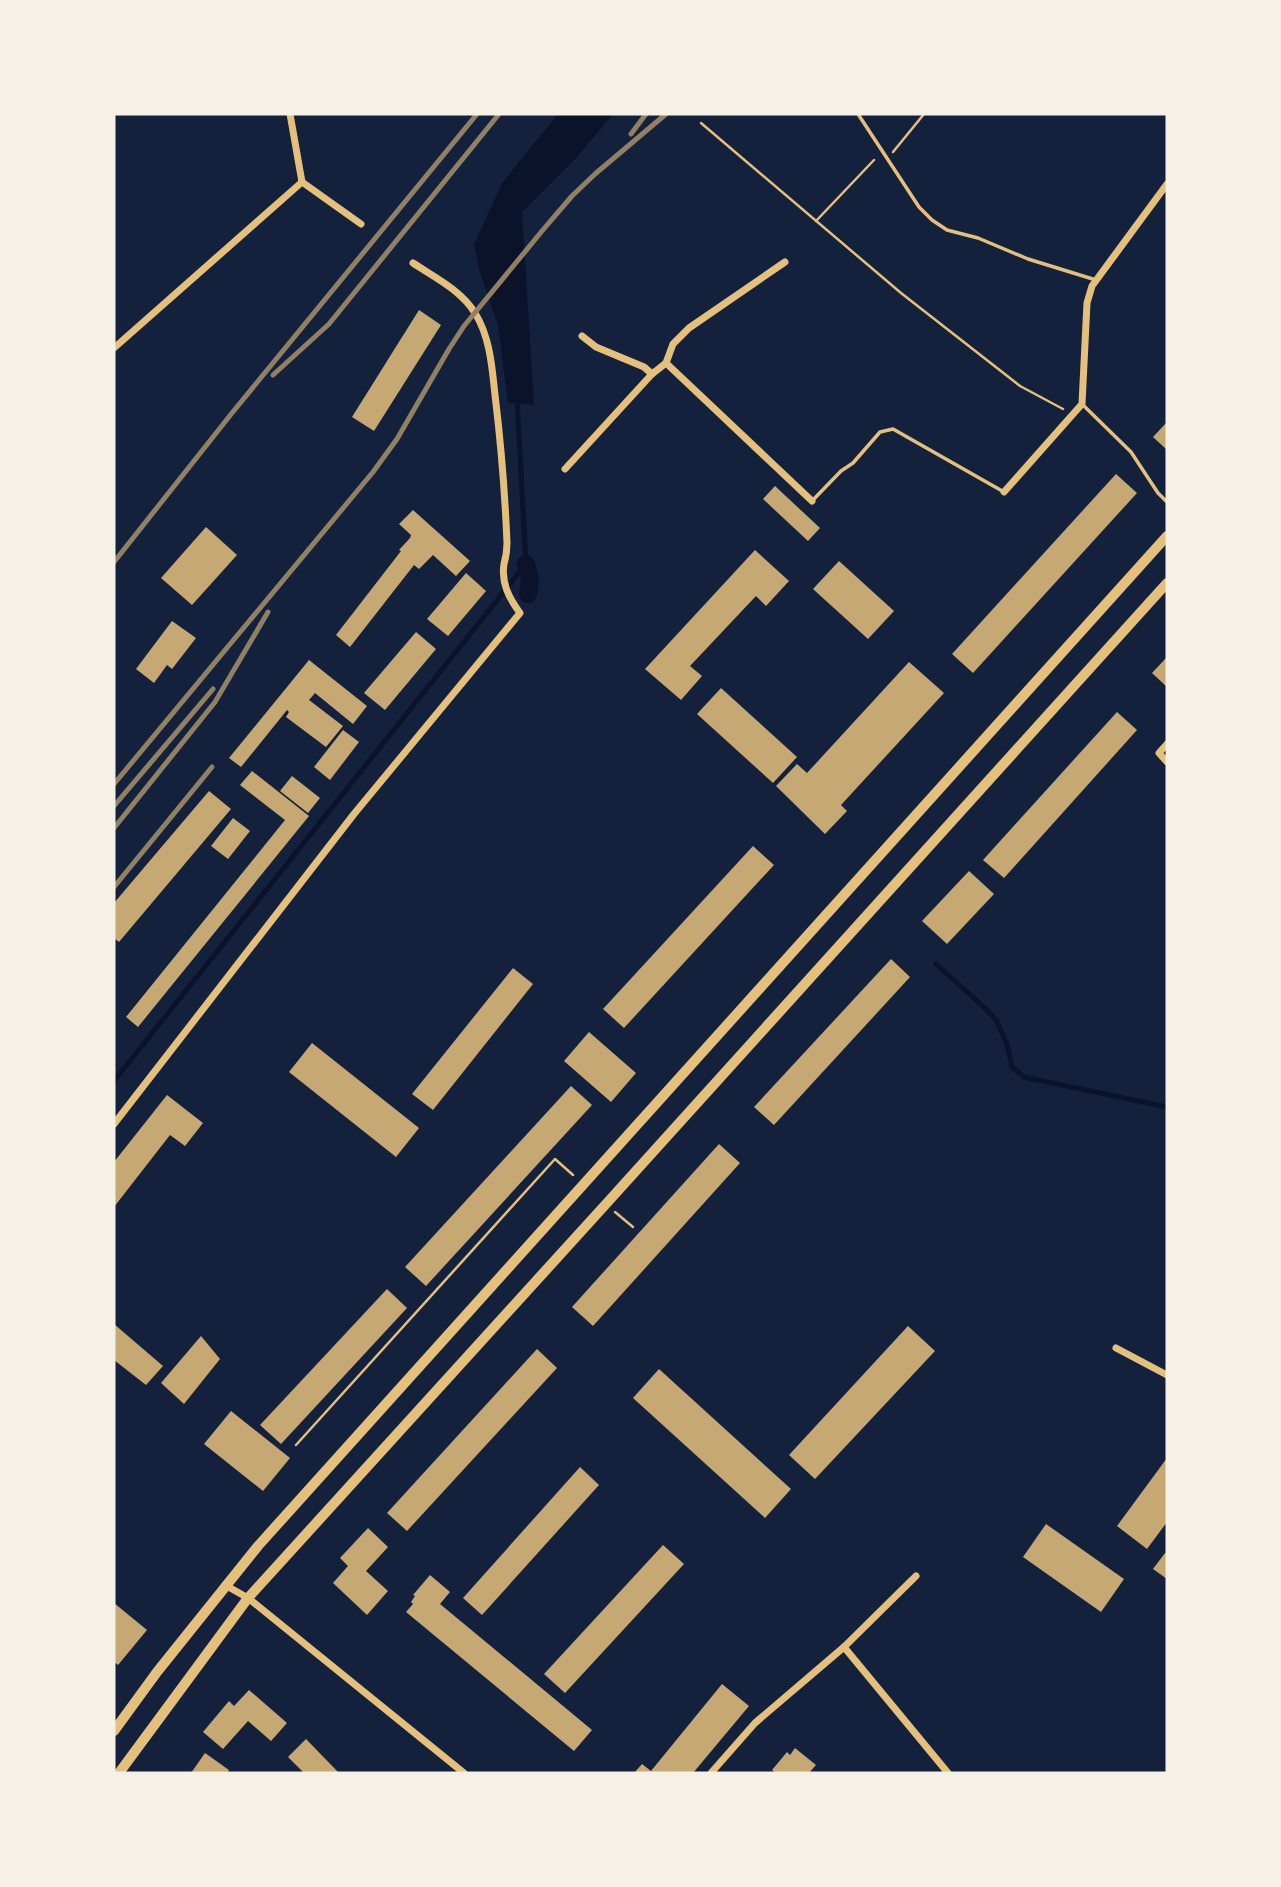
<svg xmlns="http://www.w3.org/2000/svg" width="1281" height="1887" font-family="Arial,sans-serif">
<rect width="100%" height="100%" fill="#14213d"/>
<polygon fill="#0b132b" points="558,114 613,114 575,159 522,212 534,405 508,403 498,325 480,273 474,245 502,183"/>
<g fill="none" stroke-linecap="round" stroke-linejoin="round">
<g stroke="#0b132b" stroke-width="5">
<polyline points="936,964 986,1009 996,1020 1007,1044 1012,1067 1024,1077 1167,1107"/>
<polyline points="114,1081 526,564 517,399"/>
</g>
<polyline stroke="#0b132b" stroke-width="18" points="526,564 530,580 528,594"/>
</g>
<g fill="#c6a872">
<polygon points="419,310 441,325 374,431 352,417"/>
<polygon points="1167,422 1167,450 1153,437"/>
<polygon points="1116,474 1137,493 973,673 952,654"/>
<polygon points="775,486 820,528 808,541 763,499"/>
<polygon points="413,510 470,561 456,576 433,555 419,569 414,565 350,647 336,635 401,551 399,550 410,538 411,535 399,524"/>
<polygon points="206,527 237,555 192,605 161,578"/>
<polygon points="755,550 789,581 766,606 756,596 690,666 702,676 681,700 645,669"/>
<polygon points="839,561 894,611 868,639 813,589"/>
<polygon points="466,573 486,591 448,636 427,619"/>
<polygon points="172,621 196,638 172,669 167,665 154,683 136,669"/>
<polygon points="416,632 436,649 385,710 364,693"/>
<polygon points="1167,657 1167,687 1152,673"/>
<polygon points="309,660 367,706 353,724 315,693 309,700 343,726 326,747 286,717 289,712 287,710 241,767 229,758"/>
<polygon points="909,662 944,693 841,805 847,811 825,834 776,786 797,764 807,773"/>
<polygon points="721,688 797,757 773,783 697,714"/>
<polygon points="1117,712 1137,730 1004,878 983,860"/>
<polygon points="343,730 359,742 330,780 314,767"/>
<polygon points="252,771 309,816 138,1027 126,1017 285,820 240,785"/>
<polygon points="292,776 320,798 308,813 280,791"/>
<polygon points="209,791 231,809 119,942 114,938 114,903"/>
<polygon points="233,818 250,831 228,859 211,846"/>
<polygon points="753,846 774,865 624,1028 603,1009"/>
<polygon points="969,871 994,894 947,944 922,921"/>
<polygon points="891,959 910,977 774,1125 754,1107"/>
<polygon points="513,968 533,984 433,1110 412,1094"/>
<polygon points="589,1032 636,1073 611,1102 564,1061"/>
<polygon points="312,1043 419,1128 396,1157 289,1072"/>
<polygon points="571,1086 592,1105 426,1286 405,1267"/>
<polygon points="167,1095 203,1123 185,1146 170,1135 114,1207 114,1162"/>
<polygon points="719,1144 740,1163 593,1326 572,1307"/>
<polygon points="387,1289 407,1308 281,1444 260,1425"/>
<polygon points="114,1324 163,1366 146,1385 114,1360"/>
<polygon points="908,1326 935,1351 815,1479 789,1455"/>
<polygon points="201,1336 220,1359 184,1404 161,1383"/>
<polygon points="537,1349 557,1368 407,1531 387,1513"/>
<polygon points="659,1369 791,1489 765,1518 633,1398"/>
<polygon points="231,1411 290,1458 263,1491 204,1444"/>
<polygon points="1167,1458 1167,1522 1147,1549 1117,1526"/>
<polygon points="580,1467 599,1485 482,1615 463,1598"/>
<polygon points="1046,1524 1124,1579 1101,1612 1023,1557"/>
<polygon points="368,1528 388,1547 366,1571 388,1591 367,1615 333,1583 348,1566 340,1558"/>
<polygon points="663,1545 684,1564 565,1693 544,1674"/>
<polygon points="1165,1553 1167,1554 1167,1579 1153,1569"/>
<polygon points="430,1575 450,1592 440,1604 592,1730 574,1751 406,1612 413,1604 411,1602 415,1596 413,1595"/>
<polygon points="114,1603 147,1630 118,1665 114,1662"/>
<polygon points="722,1684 749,1706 693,1773 634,1773 642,1764 651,1771"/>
<polygon points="249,1690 287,1723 271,1741 248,1721 223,1749 203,1732 229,1701 234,1706"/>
<polygon points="306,1739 339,1773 304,1773 288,1757"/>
<polygon points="795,1748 816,1765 809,1773 776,1773 772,1770 787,1752 790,1755"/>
<polygon points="205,1753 229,1770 227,1773 191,1773"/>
</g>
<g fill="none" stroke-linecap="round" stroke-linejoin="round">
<g stroke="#e5c07b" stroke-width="2.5">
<polyline points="701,123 901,293 1020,386 1063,409"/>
<polyline points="893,152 924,114"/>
<polyline points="816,221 874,160"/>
<polyline points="615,1212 633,1227"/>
<polyline points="296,1445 555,1159 573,1175"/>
</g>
<g stroke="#e5c07b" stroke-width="3.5">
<polyline points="858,114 919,207 932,220 947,230 978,238 1028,259 1096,280"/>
<polyline points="1082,404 1131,452 1158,493 1167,502"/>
<polyline points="812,501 841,471 853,463 880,432 893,429 1004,492"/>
</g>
<g stroke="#e5c07b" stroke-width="7">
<polyline points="290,114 302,182 361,224"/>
<polyline points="582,336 596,347 644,367 652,374"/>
<polyline points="114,348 302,182"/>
<polyline points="666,363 812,501"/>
<polyline points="565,469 652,374 666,363 673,344 689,328 785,262"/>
<polyline points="1004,492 1082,404 1087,303 1092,286 1167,184"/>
<polyline points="1167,744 1159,753 1167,762"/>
<path d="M114 1124 354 814 520 613C509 598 501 583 504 564 506 557 507 551 507 543 505 494 501 444 495 395 492 367 490 337 475 313 461 290 434 277 413 263"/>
<polyline points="1116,1348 1167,1375"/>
<polyline points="225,1585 248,1598 464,1773"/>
<polyline points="844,1647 948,1773"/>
<polyline points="711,1773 755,1723 844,1647 916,1576"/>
</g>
<g stroke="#e5c07b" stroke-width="10">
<polyline points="114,1731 157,1672 258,1546 1167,536"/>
<polyline points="119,1773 248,1598 606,1204 1167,583"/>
</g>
<g stroke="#918062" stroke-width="5">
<polyline points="631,134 646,114"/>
<polyline points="273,375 329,324 499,114"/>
<polyline points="114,562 232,413 477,114"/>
<polyline points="114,784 373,472 397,439 449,349 464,326 542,231 572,196 595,174 666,114"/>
<polyline points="114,806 213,689"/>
<polyline points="114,828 215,702 268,612"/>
<polyline points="114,887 212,767"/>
</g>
</g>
<rect width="1281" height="1887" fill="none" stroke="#f6f1e7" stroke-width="231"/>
</svg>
